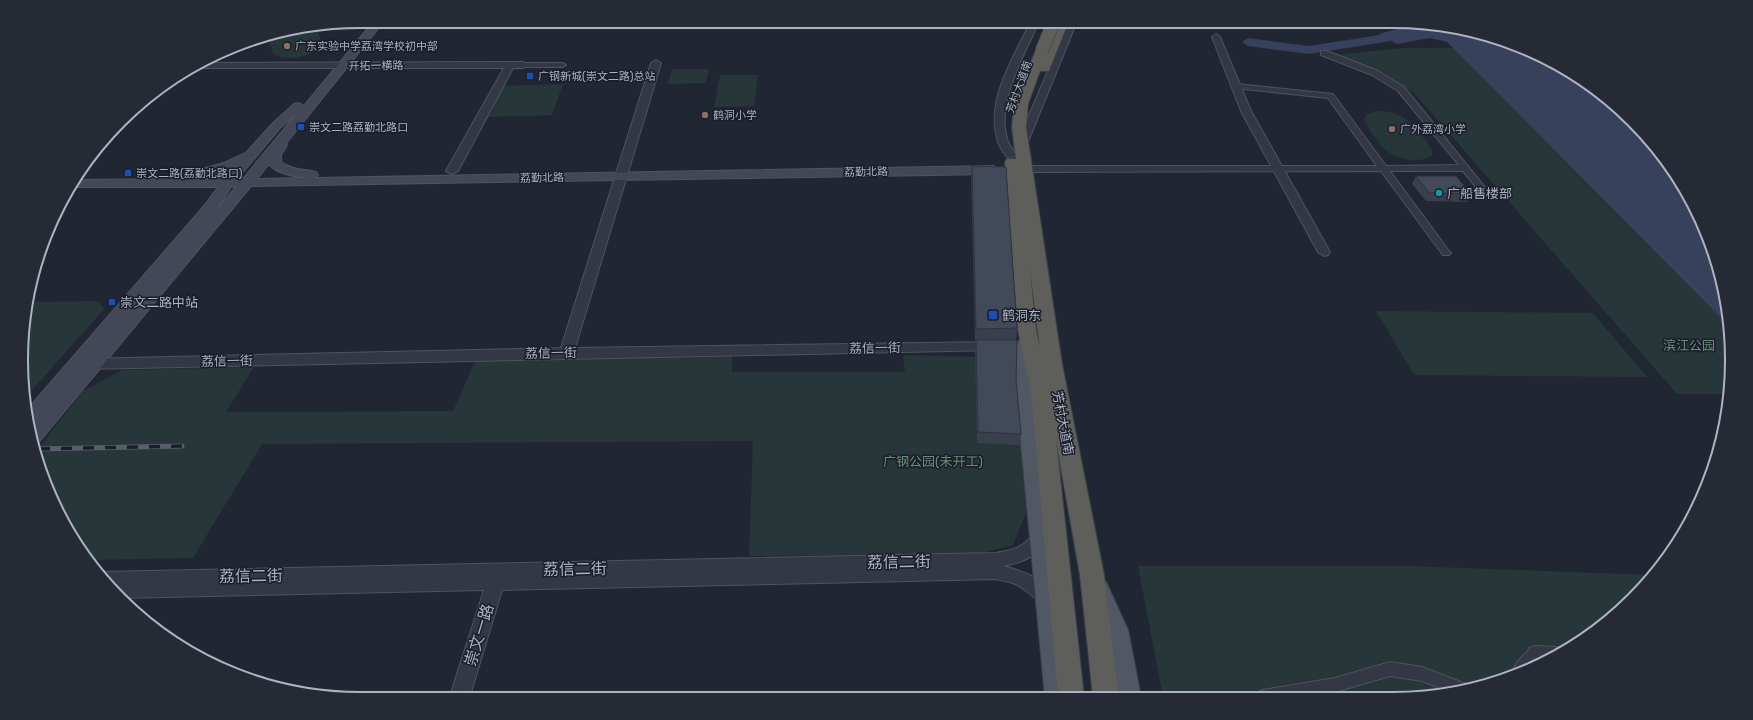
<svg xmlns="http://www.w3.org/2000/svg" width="1753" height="720" font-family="Rubik,'Noto Sans SC',sans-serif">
<rect width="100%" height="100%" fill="#212633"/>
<g fill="#273639">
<path d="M316 28 323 45C312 57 288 62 273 54L268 36Z"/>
<polygon points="1402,48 1453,48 1730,327 1731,338 1729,394 1677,394 1414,93 1386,74 1336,55"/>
<polygon points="672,69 709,69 706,83 668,84"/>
<polygon points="720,75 758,75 754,106 714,107"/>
<polygon points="563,84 552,115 489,117 503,86"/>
<path d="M1377 111C1407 111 1415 127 1432 149V155C1420 165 1395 159 1385 149 1377 142 1368 128 1364 119L1367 114Z"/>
<polygon points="98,301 104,309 27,396 24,316 27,302"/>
<polygon points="1376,311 1593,313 1647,377 1414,375"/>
<polygon points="903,355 1021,358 1029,505 1013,545 979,554 749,556 753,441 262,444 193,558 88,560 67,530 37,450 83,391 122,370 254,367 226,412 453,411 475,362 732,356 732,372 905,372"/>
<polygon points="1138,566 1409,566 1652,575 1616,615 1543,664 1437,696 1163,697"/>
</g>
<polygon fill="#38415b" points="1414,24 1502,39 1562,66 1616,105 1662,153 1697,210 1720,272 1730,327 1447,42 1430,38 1397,44 1379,34"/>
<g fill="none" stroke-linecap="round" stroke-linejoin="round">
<polygon fill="#38415b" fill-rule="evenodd" points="1386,34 1392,38 1391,41 1309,54 1248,46 1242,42 1248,38 1309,46"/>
<defs>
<g id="minor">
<polygon points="1321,51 1327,51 1378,71 1404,87 1487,190 1486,192 1480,192 1463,171 1390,171 1449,251 1451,253 1449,255 1443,255 1381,171 1025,172 1021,169 1025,166 1377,166 1328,98 1234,88 1234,84 1237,84 1333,94 1386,166 1459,165 1398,91 1372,75 1321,55"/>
<polygon points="520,63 562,63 566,65 562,67 523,67 519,65"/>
<path d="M1536 647 1541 649 1543 654C1537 667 1526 669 1513 673 1512 664 1528 650 1536 647Z"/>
<polygon points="1390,662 1422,667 1466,684 1468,687 1451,692 1422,681 1390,676 1335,692 1309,696 1256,697 1258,692 1263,690 1335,678"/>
</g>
<g id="tertiary">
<polygon points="671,21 679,21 677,26 674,27 670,24"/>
<path d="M1031 21H1039C1025 54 996 102 1007 139 1009 145 1013 150 1016 155L1011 158 1007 157C1003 152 998 145 997 138 986 99 1015 55 1031 21Z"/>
<polygon points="1069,21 1077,21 1027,144 1022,147 1018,146 1017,144"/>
<polygon points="1216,34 1220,37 1251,111 1330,252 1328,255 1324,256 1318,252 1241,111 1212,37"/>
<polygon points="656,60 661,63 575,348 993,342 998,344 1000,347 998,350 84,369 79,367 77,364 79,361 84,359 561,348 651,63"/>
<polygon points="523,62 528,65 523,68 513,68 458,171 452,174 446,171 504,68 188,68 198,63"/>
<path d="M1041 530 1047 532 1049 537C1040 555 1022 563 1003 566 1019 570 1048 580 1056 596L1053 601C1038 607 1028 589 1015 584 1009 581 1002 581 996 579L502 590 469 699H449L484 590 121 598 105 583 98 573 102 572 995 553C1006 551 1017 550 1026 542 1031 537 1034 533 1041 530Z"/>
<path d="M1536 646 1556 647 1563 650C1551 659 1544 666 1529 660L1527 654 1529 648Z"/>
</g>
<path id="secondary" d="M374 21H384L286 143 287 145 281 155V162C292 170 304 169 316 172L318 175 315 178 994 166 1000 170 994 174 251 186 38 443 34 444 29 430 33 426H27V410L205 205 218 187H69L75 180 182 179 181 177 183 174 224 163 246 153 272 124 294 104 298 103 304 106ZM300 110 243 179H237L280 128ZM269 164C278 175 294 176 308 178L257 179ZM233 168 224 179H194L232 169ZM237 186 236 187 65 388 215 211 231 187Z"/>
<g id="primary">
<polygon points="1026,337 1032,339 1035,343 1034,391 1069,697 1045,697 1016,391 1017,343 1020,339"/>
<polygon points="1098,579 1106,582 1128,630 1141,697 1117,697 1104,630 1087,589 1090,582"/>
</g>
<path id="trunk" d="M1057 21H1069L1050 68 1049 71H1040L1028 104 1026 127 1062 364 1104 575 1119 697H1093L1080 575 1056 440 1084 697H1058L1031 392 1018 330 1005 162 1007 159H1016L1012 127 1014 104 1036 50 1038 47H1046ZM1029 263 1040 348 1036 330Z"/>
</defs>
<use href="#minor" stroke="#4f535f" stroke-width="2"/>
<use href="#tertiary" stroke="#4f535f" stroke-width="2"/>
<use href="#secondary" stroke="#4f535f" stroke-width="2"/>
<use href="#primary" stroke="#3e424e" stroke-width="2"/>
<use href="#trunk" stroke="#3c404c" stroke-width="2"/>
<use href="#minor" fill="#343844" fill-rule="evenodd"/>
<use href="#tertiary" fill="#343844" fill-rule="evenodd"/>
<use href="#secondary" fill="#434757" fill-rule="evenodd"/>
<use href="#primary" fill="#525764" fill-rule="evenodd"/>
<use href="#trunk" fill="#5e5e5b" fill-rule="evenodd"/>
<defs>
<polyline id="rail" points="39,449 182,446"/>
</defs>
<use href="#rail" stroke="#585e6d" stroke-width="5"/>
<use href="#rail" stroke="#1a1e29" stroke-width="3.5" stroke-dasharray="11" stroke-linecap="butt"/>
<defs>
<polyline id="trunk-bridge" points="1042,50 1054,21"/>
</defs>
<use href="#trunk-bridge" stroke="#3c404c" stroke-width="14" stroke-linecap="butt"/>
<use href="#trunk-bridge" stroke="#5e5e5b" stroke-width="13"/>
</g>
<g fill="#393f4c">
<polygon points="972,166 1017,328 1016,340 1016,380 1021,434 1020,445 977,443 975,352 976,340 1011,340 975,340 971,177"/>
<polygon points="1416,176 1471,194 1467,202 1426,201 1412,184"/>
</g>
<g fill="#424958" stroke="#2e333e">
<polygon points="972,166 1006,167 1017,328 976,329"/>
<polygon points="1416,176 1456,176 1471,194 1429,193"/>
<polygon points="976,340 1017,340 1016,380 1021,434 978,432"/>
</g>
<g fill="#8d6e63" stroke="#1a1e29" stroke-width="1.5">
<circle cx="287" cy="46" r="4"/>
<circle cx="705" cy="115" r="4"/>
<circle cx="1392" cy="129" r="4"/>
</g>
<g fill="#1a4fb4" stroke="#1a1e29" stroke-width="1.5">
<rect x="526" y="72" width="8" height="8" rx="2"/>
<rect x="297" y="123" width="8" height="8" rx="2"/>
<rect x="124" y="169" width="8" height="8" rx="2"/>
<rect x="108" y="298" width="8" height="8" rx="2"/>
<rect x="988" y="310" width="10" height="10" rx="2"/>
</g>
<circle fill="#0f9aa8" stroke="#1a1e29" stroke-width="1.5" cx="1439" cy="193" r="4"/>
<g text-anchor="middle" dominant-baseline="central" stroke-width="3" stroke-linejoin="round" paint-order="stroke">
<g font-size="11" fill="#aeb3c1" stroke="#1a1e29" text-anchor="start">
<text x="295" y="46">广东实验中学荔湾学校初中部</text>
<text x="538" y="76">广钢新城(崇文二路)总站</text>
<text x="713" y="115">鹤洞小学</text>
<text x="309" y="127">崇文二路荔勤北路口</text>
<text x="1400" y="129">广外荔湾小学</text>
<text x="136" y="173">崇文二路(荔勤北路口)</text>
</g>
<g font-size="11" fill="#aeb3c1" stroke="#1a1e29">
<text transform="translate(376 66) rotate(-1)">开拓一横路</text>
<text transform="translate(1019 87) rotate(-70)">芳村大道南</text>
<text transform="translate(866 172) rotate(-1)">荔勤北路</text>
<text transform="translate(542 178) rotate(-1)">荔勤北路</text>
</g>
<g font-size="13" fill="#aeb3c1" stroke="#1a1e29" text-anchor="start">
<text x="1447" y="193">广船售楼部</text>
<text x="120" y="302">崇文二路中站</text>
<text x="1002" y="315">鹤洞东</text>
</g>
<g font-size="13" fill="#698f77" stroke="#1a1e29">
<text x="1689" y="345">滨江公园</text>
<text x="933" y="461">广钢公园(未开工)</text>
</g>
<g font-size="13" fill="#aeb3c1" stroke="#1a1e29">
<text transform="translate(875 348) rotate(-1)">荔信一街</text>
<text transform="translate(551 353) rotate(-1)">荔信一街</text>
<text transform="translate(227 361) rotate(-1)">荔信一街</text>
<text transform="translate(1063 423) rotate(79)">芳村大道南</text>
</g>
<g font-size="16" fill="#aeb3c1" stroke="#1a1e29">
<text transform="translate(899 562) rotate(-1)">荔信二街</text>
<text transform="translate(575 569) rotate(-1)">荔信二街</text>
<text transform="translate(251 576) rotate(-1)">荔信二街</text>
<text transform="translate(479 635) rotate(-73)">崇文一路</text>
</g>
</g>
<path d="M0 0H1753V720H0ZM360 28H1393A332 332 0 0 1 1725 360V360A332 332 0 0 1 1393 692H360A332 332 0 0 1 28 360V360A332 332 0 0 1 360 28Z" fill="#262a35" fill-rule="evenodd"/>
<path fill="none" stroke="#aeb3c1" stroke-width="2" d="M360 28H1393A332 332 0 0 1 1725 360V360A332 332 0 0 1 1393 692H360A332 332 0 0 1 28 360V360A332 332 0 0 1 360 28Z"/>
</svg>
